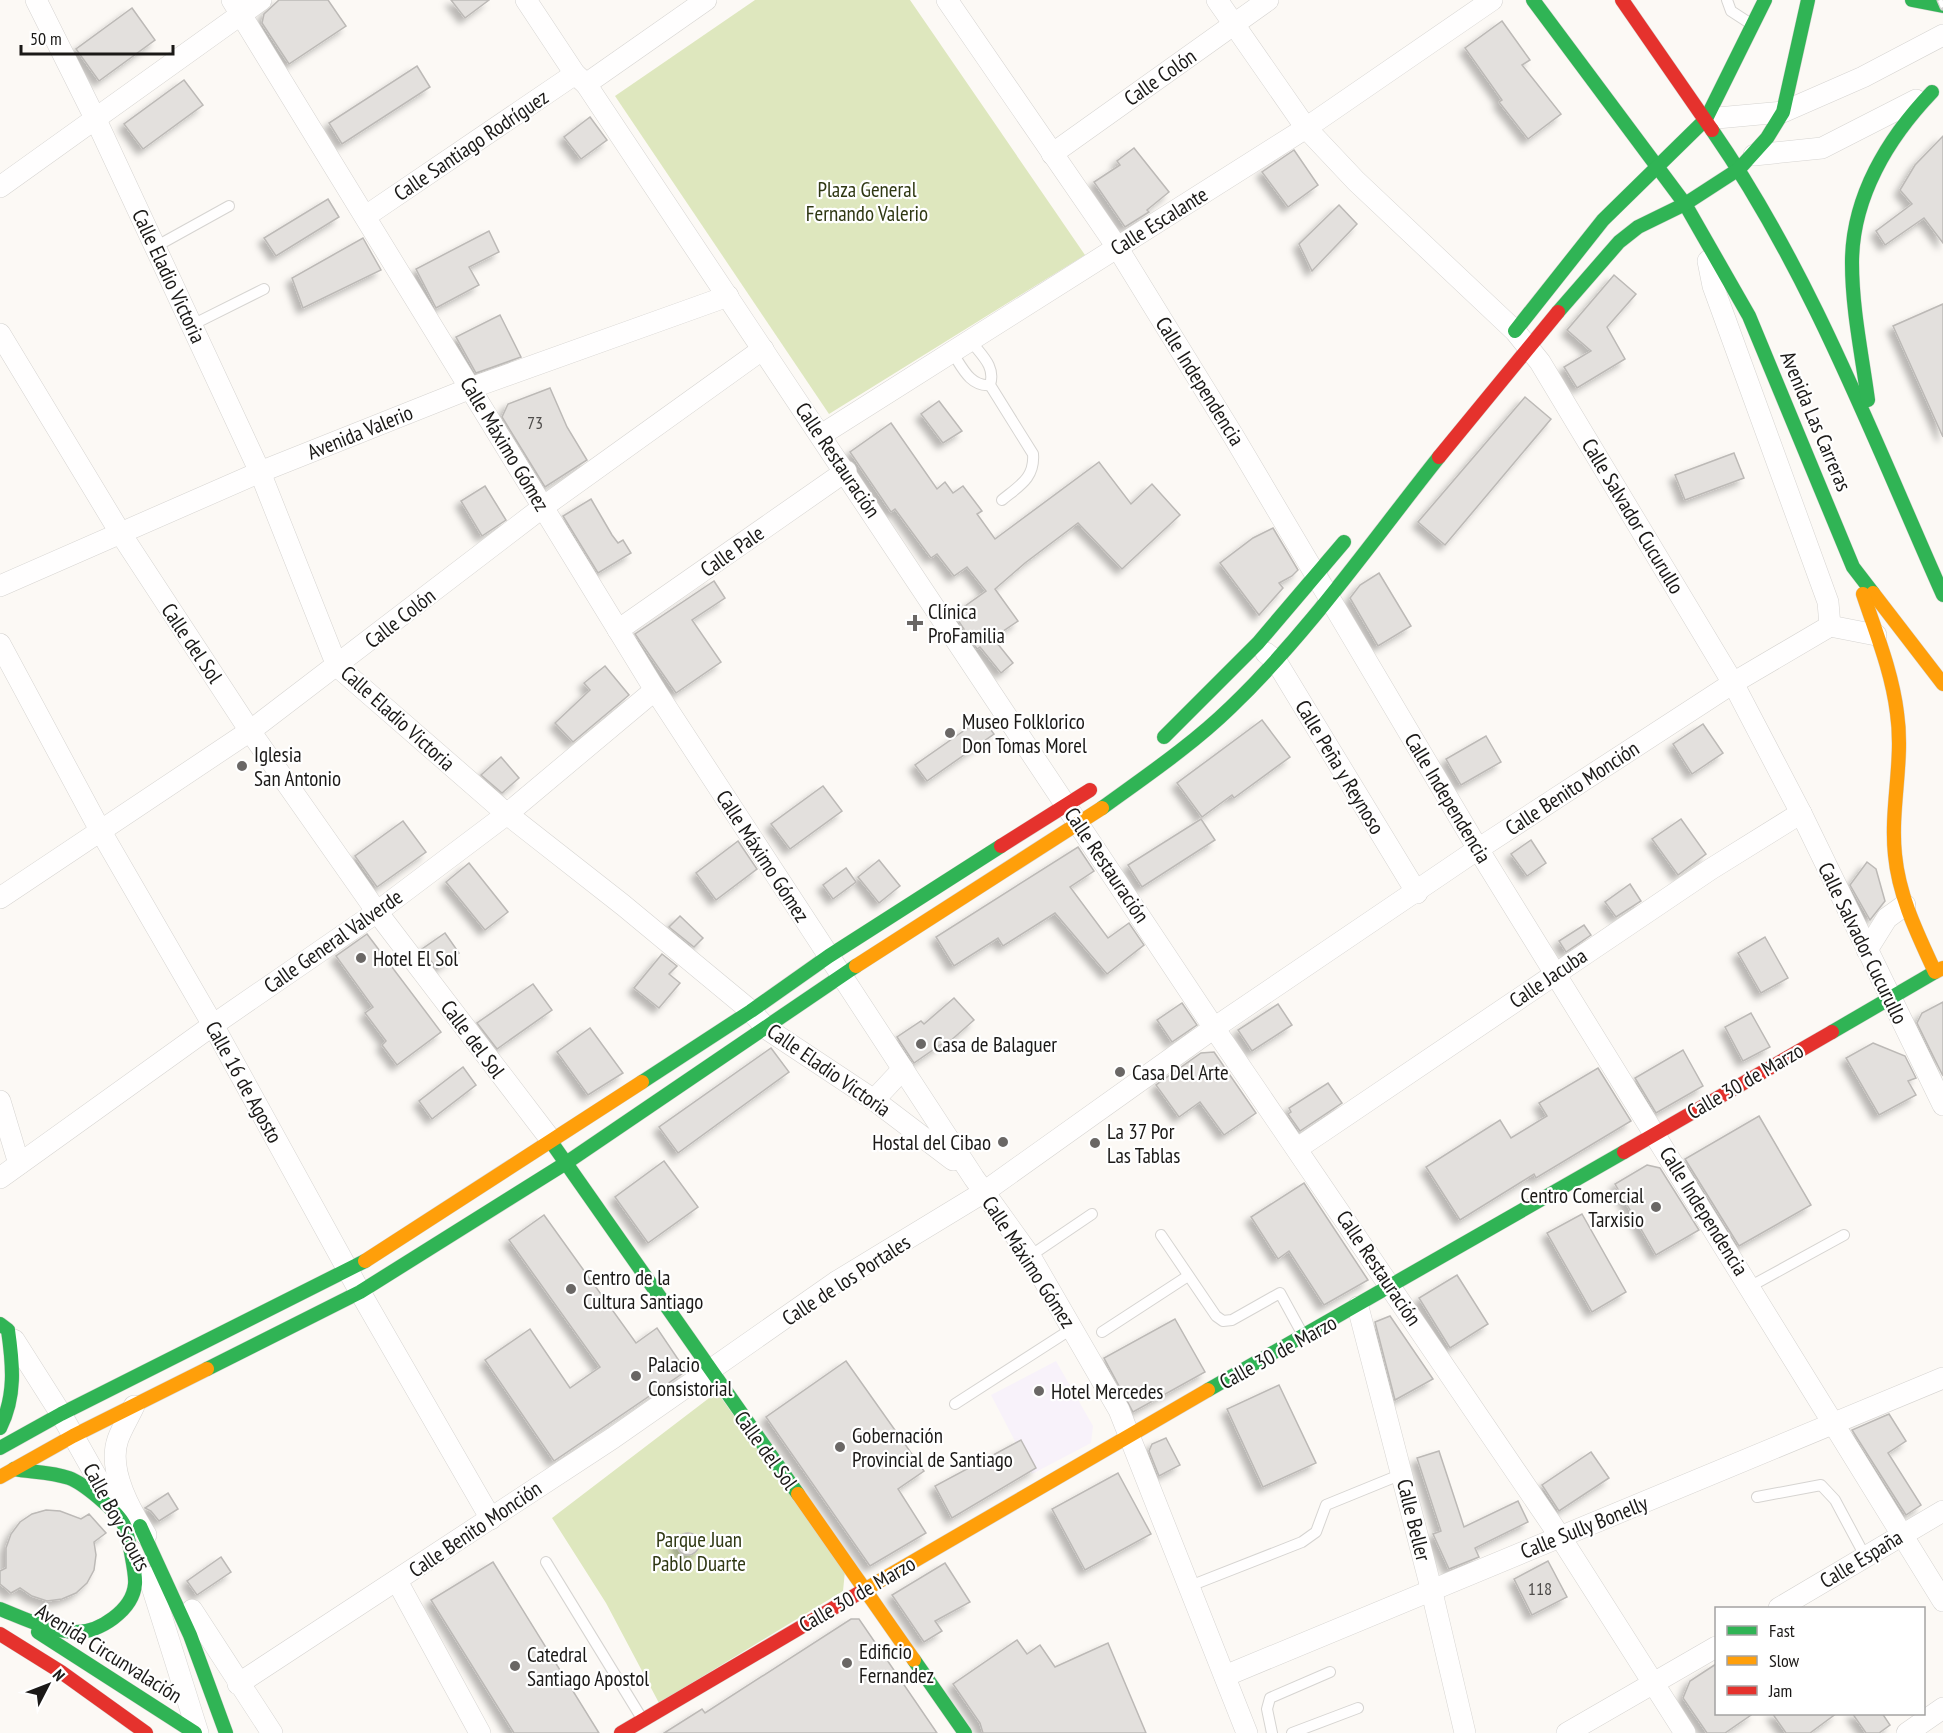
<svg xmlns="http://www.w3.org/2000/svg" width="1943" height="1733" font-family="'PT Sans Narrow',sans-serif">
<defs>
<filter id="shadow"><feDropShadow dx="-5.5" dy="5.5" stdDeviation="3" flood-color="#0004"/></filter>
</defs>
<rect width="100%" height="100%" fill="#fcf9f5"/>
<polygon fill="#f8f2fa" points="1056,1361 1093,1426 1091,1443 1032,1474 991,1395"/>
<g fill="#dee7be">
<polygon points="755,0 910,0 1085,255 829,414 615,96"/>
<polygon points="717,1392 845,1571 843,1591 659,1703 606,1603 552,1518"/>
</g>
<g fill="#e3e0dd" stroke="#bcb9b6" stroke-width="1.5" filter="url(#shadow)">
<polygon points="279,0 328,0 346,26 289,64 262,23 264,14"/>
<polygon points="451,0 489,0 465,18"/>
<polygon points="132,8 155,40 99,81 76,49"/>
<polygon points="1502,21 1530,60 1522,65 1561,114 1528,139 1499,102 1502,100 1465,48"/>
<polygon points="417,66 430,87 342,144 329,123"/>
<polygon points="184,80 203,105 143,149 124,124"/>
<polygon points="590,117 607,140 581,159 564,137"/>
<polygon points="1943,136 1943,243 1924,218 1885,245 1876,231 1912,204 1900,190 1915,165"/>
<polygon points="1134,148 1169,192 1147,210 1149,212 1125,227 1094,182 1120,165 1117,161"/>
<polygon points="1294,150 1318,185 1288,207 1262,172"/>
<polygon points="328,199 339,217 276,256 264,238"/>
<polygon points="1339,205 1357,224 1312,271 1299,244"/>
<polygon points="489,231 499,252 469,267 479,285 436,308 416,269"/>
<polygon points="363,238 381,270 303,308 292,278"/>
<polygon points="1614,275 1636,294 1607,327 1625,359 1577,388 1564,367 1591,351 1567,330"/>
<polygon points="1943,304 1943,437 1893,326"/>
<polygon points="500,315 521,357 476,373 456,337"/>
<polygon points="550,388 567,427 587,460 545,487 502,417 508,404"/>
<polygon points="1525,397 1551,419 1445,545 1418,522"/>
<polygon points="939,401 962,431 943,443 921,414"/>
<polygon points="891,423 937,489 945,482 953,493 963,486 982,511 977,514 995,539 1099,462 1131,504 1152,484 1180,515 1122,569 1078,523 1025,563 995,589 1018,621 993,638 1013,663 1001,673 980,647 977,649 954,614 986,591 967,567 954,576 937,554 931,558 895,509 891,512 850,452"/>
<polygon points="1734,453 1744,478 1685,500 1675,475"/>
<polygon points="485,486 506,520 482,536 461,501"/>
<polygon points="591,499 612,535 618,543 623,540 631,553 598,573 563,516"/>
<polygon points="1273,528 1298,570 1292,576 1279,583 1283,588 1259,615 1220,563 1253,538"/>
<polygon points="1379,573 1411,626 1378,646 1350,598 1360,585"/>
<polygon points="714,581 725,598 692,620 721,662 676,693 635,634"/>
<polygon points="605,666 629,695 573,742 555,723 590,690 584,683"/>
<polygon points="982,718 994,734 927,781 915,765"/>
<polygon points="1262,720 1290,757 1234,798 1232,795 1202,817 1177,783"/>
<polygon points="1703,724 1723,753 1692,774 1673,744"/>
<polygon points="1486,736 1501,762 1461,785 1446,759"/>
<polygon points="501,757 519,778 502,793 481,775"/>
<polygon points="823,786 842,811 790,849 771,824"/>
<polygon points="1201,819 1215,840 1142,887 1128,865"/>
<polygon points="1681,819 1706,854 1678,875 1652,839"/>
<polygon points="403,821 426,852 377,887 355,856"/>
<polygon points="1531,840 1546,863 1527,876 1511,854"/>
<polygon points="738,841 757,869 716,900 696,873"/>
<polygon points="1078,847 1094,871 1070,887 1108,938 1129,923 1144,945 1107,974 1055,913 1003,946 998,938 954,966 936,937"/>
<polygon points="879,860 900,886 879,903 858,877"/>
<polygon points="1867,862 1876,869 1885,901 1870,920 1850,885"/>
<polygon points="469,863 508,912 485,930 446,882"/>
<polygon points="846,868 856,882 833,899 823,885"/>
<polygon points="1630,884 1641,901 1616,917 1605,902"/>
<polygon points="680,916 703,938 694,947 669,927"/>
<polygon points="1584,925 1591,935 1566,952 1559,941"/>
<polygon points="445,933 459,953 437,969 422,949"/>
<polygon points="367,934 441,1032 397,1065 382,1045 386,1041 365,1013 373,1007 336,956"/>
<polygon points="1765,937 1788,978 1761,993 1738,953"/>
<polygon points="662,954 677,966 669,974 680,983 659,1008 634,988"/>
<polygon points="533,984 552,1010 497,1049 477,1023"/>
<polygon points="954,998 974,1020 948,1043 946,1041 914,1063 897,1037 921,1021 924,1024"/>
<polygon points="1943,1002 1943,1076 1917,1023 1922,1013"/>
<polygon points="1182,1003 1197,1025 1172,1042 1157,1020"/>
<polygon points="1278,1004 1292,1025 1252,1051 1238,1030"/>
<polygon points="1751,1013 1770,1047 1743,1061 1725,1027"/>
<polygon points="590,1028 623,1073 588,1095 557,1052"/>
<polygon points="1873,1043 1905,1056 1916,1078 1908,1081 1916,1095 1879,1115 1846,1058"/>
<polygon points="771,1048 789,1072 678,1153 659,1127"/>
<polygon points="1683,1050 1703,1086 1656,1113 1635,1078"/>
<polygon points="1214,1052 1256,1113 1224,1135 1200,1102 1179,1117 1156,1085 1201,1053"/>
<polygon points="463,1067 476,1085 432,1119 419,1101"/>
<polygon points="1598,1068 1631,1121 1536,1178 1534,1174 1460,1220 1426,1167 1500,1120 1511,1138 1547,1116 1539,1103"/>
<polygon points="1328,1083 1342,1103 1300,1131 1288,1114 1291,1112 1289,1108"/>
<polygon points="1759,1116 1811,1205 1739,1246 1685,1159"/>
<polygon points="664,1161 698,1207 648,1243 615,1197"/>
<polygon points="1647,1165 1660,1168 1699,1230 1656,1255 1615,1184"/>
<polygon points="1304,1183 1368,1280 1324,1305 1289,1251 1278,1259 1251,1217"/>
<polygon points="1582,1214 1626,1292 1592,1312 1547,1233"/>
<polygon points="544,1215 636,1343 657,1328 686,1371 554,1461 485,1360 530,1329 570,1388 600,1367 509,1240"/>
<polygon points="1457,1275 1488,1324 1450,1348 1419,1298"/>
<polygon points="1390,1316 1433,1379 1395,1400 1375,1322"/>
<polygon points="1175,1319 1205,1372 1133,1412 1104,1358"/>
<polygon points="846,1361 924,1471 898,1489 926,1533 870,1566 766,1417"/>
<polygon points="1279,1385 1316,1463 1263,1487 1227,1409"/>
<polygon points="1889,1414 1906,1441 1888,1453 1921,1505 1906,1515 1852,1430"/>
<polygon points="1166,1438 1180,1465 1159,1476 1149,1451 1152,1444"/>
<polygon points="1021,1440 1036,1468 952,1518 935,1486"/>
<polygon points="1439,1451 1464,1527 1518,1501 1528,1522 1475,1548 1479,1557 1449,1569 1433,1534 1441,1531 1417,1458"/>
<polygon points="1591,1452 1609,1478 1559,1511 1542,1485"/>
<polygon points="1118,1473 1151,1534 1085,1570 1052,1509"/>
<polygon points="168,1493 178,1509 159,1521 151,1511 145,1508"/>
<polygon points="46,1510 60,1511 81,1519 89,1514 106,1533 94,1542 96,1555 94,1570 87,1583 76,1593 62,1599 47,1601 32,1596 20,1588 11,1593 0,1584 0,1571 6,1568 6,1548 11,1534 20,1522 32,1514"/>
<circle cx="688" cy="1544" r="11"/>
<polygon points="221,1557 231,1572 197,1595 187,1581"/>
<polygon points="1548,1561 1567,1597 1532,1615 1514,1579"/>
<polygon points="493,1562 599,1733 514,1733 431,1600"/>
<polygon points="945,1563 970,1602 935,1621 942,1631 924,1642 892,1595"/>
<polygon points="851,1619 859,1619 937,1733 664,1733 702,1709 705,1713"/>
<polygon points="1017,1640 1027,1654 1040,1645 1055,1667 1108,1643 1146,1733 983,1733 980,1723 953,1684"/>
<polygon points="1716,1664 1716,1713 1754,1713 1725,1733 1707,1733 1683,1698 1690,1681"/>
<polygon points="1772,1713 1837,1713 1810,1733 1786,1733"/>
<polygon points="1852,1713 1882,1713 1890,1725 1879,1733 1866,1733"/>
</g>
<g fill="none" stroke-linecap="round" stroke-linejoin="round">
<defs>
<g id="lane">
<polyline points="1727,0 1731,11 1751,24"/>
<polyline points="155,247 229,206"/>
<polyline points="192,325 264,289"/>
<path d="M970 340C981 355 996 366 990 385L1033 454C1035 478 1019 486 1002 500"/>
<path d="M952 352C962 367 970 387 990 385"/>
<polyline points="1161,1235 1216,1316 1223,1321 1232,1320 1280,1293 1303,1335"/>
<polyline points="1030,1256 1092,1214"/>
<polyline points="1751,1286 1844,1235"/>
<polyline points="1102,1332 1188,1276"/>
<polyline points="955,1404 1073,1328"/>
<polyline points="1757,1497 1821,1485 1835,1500 1865,1556"/>
<polyline points="546,1562 641,1717"/>
<polyline points="1190,1586 1302,1542 1316,1532 1326,1505 1402,1474"/>
<polyline points="1272,1733 1267,1709 1270,1698 1330,1672"/>
<polyline points="1292,1733 1358,1708"/>
</g>
<g id="street">
<polyline points="36,0 96,120 260,472 337,666 507,814 623,905 751,1011 767,1029 874,1100 953,1160"/>
<polyline points="232,0 655,690 974,1178 1030,1256 1119,1410 1247,1733"/>
<polyline points="526,0 575,74 586,84 1214,1028 1561,1538 1685,1733"/>
<polyline points="947,0 1117,247 1234,437 1478,849 1943,1601"/>
<polyline points="1217,0 1306,128 1356,181 1515,331 1540,362 1733,683 1801,813 1943,1105"/>
<polyline points="586,84 706,0"/>
<polyline points="1706,119 1783,112 1863,77 1943,35"/>
<polyline points="1052,154 1268,0"/>
<polyline points="1754,155 1822,148 1916,100"/>
<polyline points="0,187 261,0"/>
<polyline points="366,216 575,74"/>
<polyline points="0,334 121,534 250,731 377,912 551,1140"/>
<polyline points="821,435 1306,128 1492,0"/>
<polyline points="0,586 260,472 471,388 728,296"/>
<polyline points="1830,626 1876,635"/>
<polyline points="618,630 846,471"/>
<polyline points="0,644 100,830 213,1025 360,1292 491,1519"/>
<polyline points="1266,653 1276,661 1417,893"/>
<polyline points="0,898 250,731 543,507 763,349"/>
<polyline points="1867,950 1887,918 1905,905"/>
<polyline points="874,1100 903,1069"/>
<polyline points="0,1101 19,1164"/>
<polyline points="1298,1148 1711,869 1801,813"/>
<polyline points="0,1178 213,1025 377,912 507,814 655,690"/>
<polyline points="1358,1307 1431,1588 1465,1733"/>
<polyline points="14,1340 61,1414 109,1499"/>
<path d="M134 1406C129 1417 122 1428 118 1439 107 1470 130 1510 146 1535"/>
<polyline points="149,1577 198,1733"/>
<polyline points="397,1581 480,1733"/>
<polyline points="1779,1608 1943,1511"/>
<polyline points="192,1610 272,1733"/>
<polyline points="1225,1676 1943,1378"/>
<polyline points="238,1684 613,1438 836,1282 984,1192 1214,1028 1478,849 1733,683 1830,626 1828,602 1713,286 1708,261"/>
<polyline points="1567,1733 1716,1647"/>
<polyline points="1907,1733 1943,1708"/>
</g>
<g id="fast">
<polyline points="1533,0 1685,204 1749,316 1853,567 1873,593"/>
<polyline points="1912,0 1943,6"/>
<path d="M1712 130C1811 273 1873 438 1943 595"/>
<polyline points="1558,312 1619,242 1638,227 1685,204 1739,169 1767,138 1783,112 1808,0"/>
<polyline points="1515,331 1603,220 1706,119 1765,0"/>
<path d="M1868 400C1862 355 1852 309 1852 263 1852 197 1888 138 1932 92"/>
<polyline points="1164,737 1258,643 1344,542"/>
<path d="M1102 808C1146 776 1192 745 1231 707 1309 632 1372 541 1439 457"/>
<polyline points="1832,1032 1935,972"/>
<polyline points="642,1082 751,1011 829,956 1001,846"/>
<polyline points="554,1146 798,1494"/>
<path d="M0 1324 8 1330C13 1365 16 1396 0 1428"/>
<polyline points="207,1369 360,1292 566,1163 856,966"/>
<polyline points="1208,1390 1624,1152"/>
<polyline points="0,1448 61,1414 365,1261"/>
<polyline points="140,1526 190,1635 226,1733"/>
<path d="M0 1609C23 1618 49 1631 75 1632 99 1633 133 1610 135 1584 136 1575 128 1534 124 1525 117 1511 83 1483 69 1478 52 1472 31 1472 14 1469"/>
<polyline points="38,1632 195,1733"/>
<polyline points="914,1660 965,1733"/>
</g>
<g id="slow">
<polyline points="1873,593 1943,684"/>
<path d="M1863 594C1876 633 1892 672 1897 713 1904 761 1890 808 1895 855 1899 897 1918 935 1935 972L1943 968"/>
<polyline points="856,966 1102,808"/>
<polyline points="365,1261 642,1082"/>
<polyline points="0,1477 73,1436 207,1369"/>
<polyline points="798,1494 914,1660"/>
<polyline points="859,1593 1208,1390"/>
</g>
<g id="jam">
<polyline points="1622,0 1712,130"/>
<polyline points="1439,457 1558,312"/>
<polyline points="1001,846 1090,790"/>
<polyline points="1624,1152 1832,1032"/>
<polyline points="0,1634 61,1672 146,1733"/>
<polyline points="621,1733 859,1593"/>
</g>
</defs>
<use href="#lane" stroke="#d6d4d1" stroke-width="12"/>
<use href="#street" stroke="#d6d4d1" stroke-width="22"/>
<use href="#fast" stroke="#d6d4d1" stroke-width="15"/>
<use href="#slow" stroke="#d6d4d1" stroke-width="15"/>
<use href="#jam" stroke="#d6d4d1" stroke-width="15"/>
<use href="#lane" stroke="#fffefe" stroke-width="10"/>
<use href="#street" stroke="#fffefe" stroke-width="21"/>
<use href="#fast" stroke="#30b455" stroke-width="14"/>
<use href="#slow" stroke="#ff9f0a" stroke-width="14"/>
<use href="#jam" stroke="#e5322d" stroke-width="14"/>
<defs>
<polyline id="rail" points="1940,0 1943,7"/>
</defs>
<use href="#rail" stroke="#d3d2d0" stroke-width="7"/>
<use href="#rail" stroke="#fff" stroke-width="4.5" stroke-dasharray="14" stroke-linecap="butt"/>
</g>
<g fill="#6a6765" stroke="#fff" stroke-width="2">
<path d="M912 614h6v6h6v6h-6v6h-6v-6h-6v-6h6z"/>
<circle cx="950" cy="733" r="6"/>
<circle cx="242" cy="766" r="6"/>
<circle cx="361" cy="958" r="6"/>
<circle cx="921" cy="1044" r="6"/>
<circle cx="1120" cy="1072" r="6"/>
<circle cx="1003" cy="1142" r="6"/>
<circle cx="1095" cy="1143" r="6"/>
<circle cx="1656" cy="1207" r="6"/>
<circle cx="571" cy="1289" r="6"/>
<circle cx="636" cy="1376" r="6"/>
<circle cx="1039" cy="1391" r="6"/>
<circle cx="840" cy="1447" r="6"/>
<circle cx="847" cy="1663" r="6"/>
<circle cx="515" cy="1666" r="6"/>
</g>
<g text-anchor="middle" dominant-baseline="central" stroke-width="4.5" stroke-linejoin="round" paint-order="stroke">
<g font-size="18" fill="#4e4c4a">
<text x="535" y="422">73</text>
<text x="1540" y="1588">118</text>
</g>
<g font-size="21" fill="#1b1917" stroke="#fff">
<text transform="translate(1160 77) rotate(-35)">Calle Colón</text>
<text transform="translate(471 145) rotate(-34)">Calle Santiago Rodríguez</text>
<text transform="translate(1159 221) rotate(-32)">Calle Escalante</text>
<text transform="translate(169 276) rotate(65)">Calle Eladio Victoria</text>
<text transform="translate(1200 381) rotate(58)">Calle Independencia</text>
<text transform="translate(1816 421) rotate(67)">Avenida Las Carreras</text>
<text transform="translate(360 432) rotate(-22)">Avenida Valerio</text>
<text transform="translate(505 444) rotate(59)">Calle Máximo Gómez</text>
<text transform="translate(838 460) rotate(56)">Calle Restauración</text>
<text transform="translate(1633 516) rotate(59)">Calle Salvador Cucurullo</text>
<text transform="translate(732 551) rotate(-35)">Calle Pale</text>
<text transform="translate(400 618) rotate(-38)">Calle Colón</text>
<text transform="translate(192 643) rotate(56)">Calle del Sol</text>
<text transform="translate(398 718) rotate(42)">Calle Eladio Victoria</text>
<text transform="translate(1340 767) rotate(59)">Calle Peña y Reynoso</text>
<text transform="translate(1572 788) rotate(-33)">Calle Benito Monción</text>
<text transform="translate(1448 798) rotate(59)">Calle Independencia</text>
<text transform="translate(763 856) rotate(57)">Calle Máximo Gómez</text>
<text transform="translate(1107 865) rotate(56)">Calle Restauración</text>
<text transform="translate(333 941) rotate(-35)">Calle General Valverde</text>
<text transform="translate(1863 943) rotate(64)">Calle Salvador Cucurullo</text>
<text transform="translate(1548 978) rotate(-34)">Calle Jacuba</text>
<text transform="translate(473 1039) rotate(53)">Calle del Sol</text>
<text transform="translate(829 1070) rotate(35)">Calle Eladio Victoria</text>
<text transform="translate(1745 1081) rotate(-30)">Calle 30 de Marzo</text>
<text transform="translate(244 1082) rotate(61)">Calle 16 de Agosto</text>
<text transform="translate(1704 1211) rotate(58)">Calle Independencia</text>
<text transform="translate(1029 1262) rotate(57)">Calle Máximo Gómez</text>
<text transform="translate(1379 1268) rotate(56)">Calle Restauración</text>
<text transform="translate(846 1280) rotate(-33)">Calle de los Portales</text>
<text transform="translate(1278 1352) rotate(-29)">Calle 30 de Marzo</text>
<text transform="translate(766 1450) rotate(54)">Calle del Sol</text>
<text transform="translate(117 1517) rotate(62)">Calle Boy Scouts</text>
<text transform="translate(1414 1520) rotate(76)">Calle Beller</text>
<text transform="translate(1584 1527) rotate(-22)">Calle Sully Bonelly</text>
<text transform="translate(475 1529) rotate(-34)">Calle Benito Monción</text>
<text transform="translate(1861 1559) rotate(-31)">Calle España</text>
<text transform="translate(857 1594) rotate(-30)">Calle 30 de Marzo</text>
<text transform="translate(109 1653) rotate(32)">Avenida Circunvalación</text>
</g>
<g font-size="21" fill="#2f3813" stroke="#fff">
<text x="867" y="189">Plaza General<tspan x="867" dy="24">Fernando Valerio</tspan></text>
<text x="699" y="1539">Parque Juan<tspan x="699" dy="24">Pablo Duarte</tspan></text>
</g>
<g font-size="21" fill="#1b1917" stroke="#fff" text-anchor="start">
<text x="928" y="611">Clínica<tspan x="928" dy="24">ProFamilia</tspan></text>
<text x="962" y="721">Museo Folklorico<tspan x="962" dy="24">Don Tomas Morel</tspan></text>
<text x="254" y="754">Iglesia<tspan x="254" dy="24">San Antonio</tspan></text>
<text x="373" y="958">Hotel El Sol</text>
<text x="933" y="1044">Casa de Balaguer</text>
<text x="1132" y="1072">Casa Del Arte</text>
<text x="1107" y="1131">La 37 Por<tspan x="1107" dy="24">Las Tablas</tspan></text>
<text x="991" y="1142" text-anchor="end">Hostal del Cibao</text>
<text x="1644" y="1195" text-anchor="end">Centro Comercial<tspan x="1644" dy="24">Tarxisio</tspan></text>
<text x="583" y="1277">Centro de la<tspan x="583" dy="24">Cultura Santiago</tspan></text>
<text x="648" y="1364">Palacio<tspan x="648" dy="24">Consistorial</tspan></text>
<text x="1051" y="1391">Hotel Mercedes</text>
<text x="852" y="1435">Gobernación<tspan x="852" dy="24">Provincial de Santiago</tspan></text>
<text x="859" y="1651">Edificio<tspan x="859" dy="24">Fernandez</tspan></text>
<text x="527" y="1654">Catedral<tspan x="527" dy="24">Santiago Apostol</tspan></text>
</g>
</g>
<rect x="1715" y="1607" width="210" height="108" fill="#ffffff" stroke="#a4a3a2" stroke-width="1.5"/>
<rect x="1727" y="1626" width="30" height="9" fill="#30b455" stroke="#a4a3a2" stroke-width="1.5"/>
<text x="1769" y="1637" font-size="18" fill="#1b1917">Fast</text>
<rect x="1727" y="1656" width="30" height="9" fill="#ff9f0a" stroke="#a4a3a2" stroke-width="1.5"/>
<text x="1769" y="1667" font-size="18" fill="#1b1917">Slow</text>
<rect x="1727" y="1686" width="30" height="9" fill="#e5322d" stroke="#a4a3a2" stroke-width="1.5"/>
<text x="1769" y="1697" font-size="18" fill="#1b1917">Jam</text>
<g transform="translate(48 1685) rotate(48)" stroke="#ffffff" stroke-width="4.5" paint-order="stroke">
<path d="M0-4.5L10 22L0 15L-10 22Z" fill="#1b1917"/>
<text y="-9" font-size="16" font-weight="bold" text-anchor="middle" fill="#1b1917">N</text>
</g>
<path d="M21 45v9h152v-9" fill="none" stroke="#1b1917" stroke-width="3"/>
<text x="30" y="45" font-size="18" fill="#1b1917" stroke="#ffffff" stroke-width="4.5" paint-order="stroke">50 m</text>
</svg>
